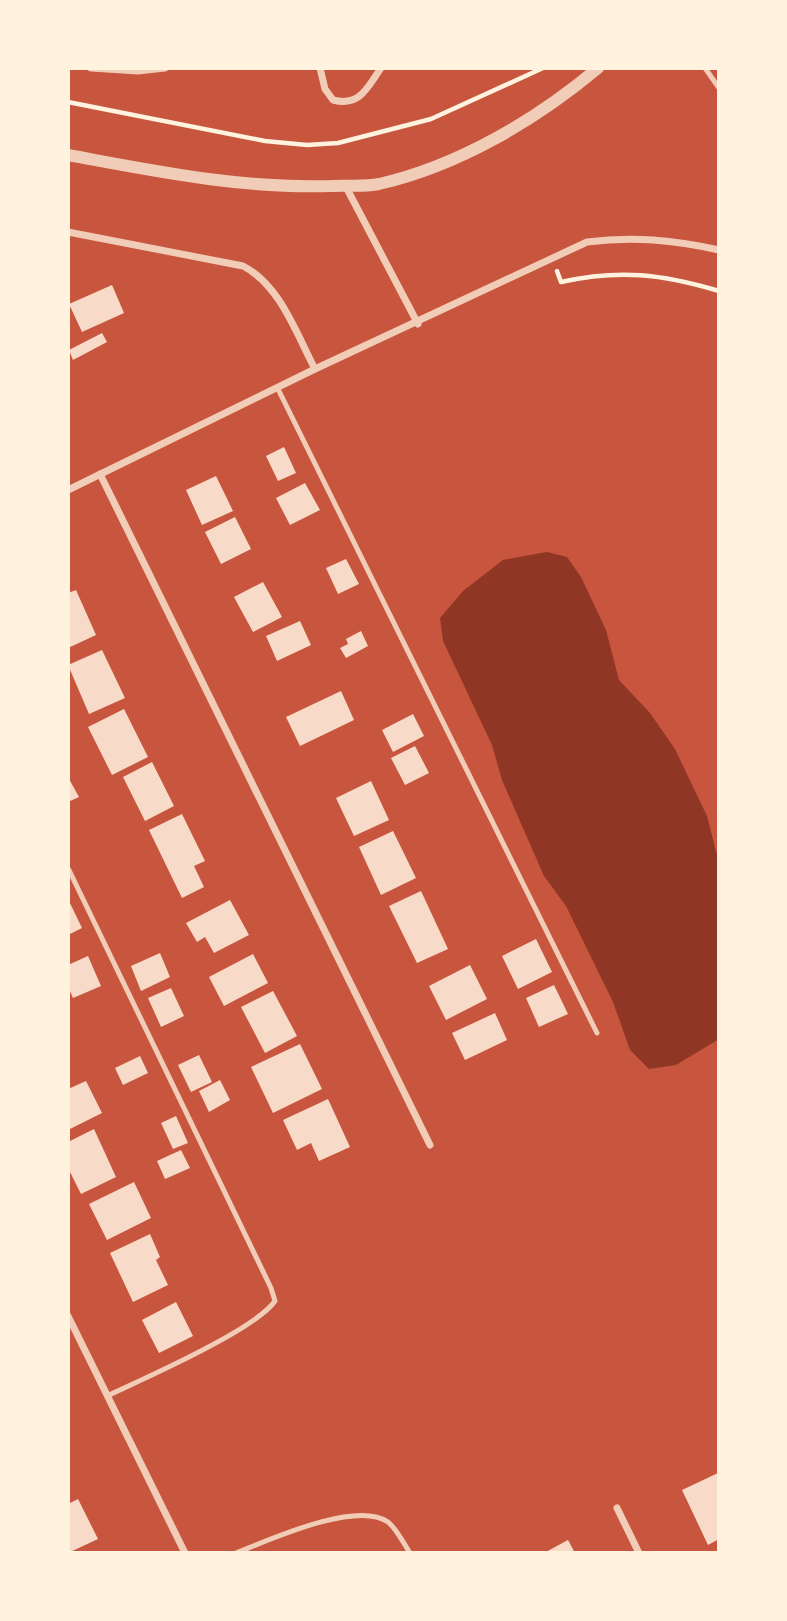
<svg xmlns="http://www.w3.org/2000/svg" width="787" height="1621" font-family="'Asap Condensed',sans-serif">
<rect width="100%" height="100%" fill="#c8553d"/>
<polygon fill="#8f3625" points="547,552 567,557 581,577 606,630 619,680 650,713 675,749 707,816 719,863 719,1039 676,1065 649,1069 630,1050 613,1002 566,906 544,876 502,780 492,745 443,641 440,618 463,591 503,560"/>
<g fill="#f7dbc8">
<polygon points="112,285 124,313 82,332 69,304"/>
<polygon points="102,333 107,342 73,360 69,350"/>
<polygon points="284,447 296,473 278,481 266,456"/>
<polygon points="216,476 233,511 202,525 186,490"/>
<polygon points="305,483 320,510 290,525 276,498"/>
<polygon points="235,517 251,549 221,564 205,532"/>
<polygon points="346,559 359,584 338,594 326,568"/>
<polygon points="263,582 282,617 253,632 234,597"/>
<polygon points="76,590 96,635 68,648 68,593"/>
<polygon points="300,621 311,645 277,661 266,636"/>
<polygon points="361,631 368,646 346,658 340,648 348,644 346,639"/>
<polygon points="102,650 125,698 89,714 68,665"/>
<polygon points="341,691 354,720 300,746 286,717"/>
<polygon points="124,709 148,757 112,775 88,727"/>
<polygon points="413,714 424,736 393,752 382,730"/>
<polygon points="415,746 429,773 405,785 391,758"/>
<polygon points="152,762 174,806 145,821 123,777"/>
<polygon points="68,777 79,797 68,802"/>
<polygon points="371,781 389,820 354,836 336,798"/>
<polygon points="182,814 205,861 194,866 204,887 182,898 149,830"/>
<polygon points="393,831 416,878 381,895 359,847"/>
<polygon points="421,891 448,949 417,963 389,906"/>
<polygon points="68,899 82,928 68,935"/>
<polygon points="230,900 249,935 214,953 205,937 197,942 186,923"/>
<polygon points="536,939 552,972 518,989 502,956"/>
<polygon points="160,953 170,977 141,991 131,966"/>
<polygon points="253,954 268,983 224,1006 209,977"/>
<polygon points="88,956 101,986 73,998 68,987 68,965"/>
<polygon points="470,965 487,999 446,1020 429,986"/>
<polygon points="554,985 568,1014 539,1027 526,998"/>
<polygon points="171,988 184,1016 161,1027 148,998"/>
<polygon points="273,991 297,1036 265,1053 241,1007"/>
<polygon points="495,1013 507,1040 465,1060 452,1033"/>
<polygon points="300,1044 322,1089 273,1113 251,1067"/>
<polygon points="199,1055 212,1082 191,1092 178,1065"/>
<polygon points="140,1056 148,1073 123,1085 115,1068"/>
<polygon points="220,1080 230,1100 209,1112 199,1091"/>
<polygon points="86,1081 102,1113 68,1130 68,1089"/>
<polygon points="328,1099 350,1147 319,1161 311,1143 297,1150 283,1120"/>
<polygon points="176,1116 188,1143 173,1149 161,1123"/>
<polygon points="94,1129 116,1177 81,1194 68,1168 68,1142"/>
<polygon points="181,1150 190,1168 165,1179 157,1161"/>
<polygon points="134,1182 151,1218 107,1240 89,1204"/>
<polygon points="150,1234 160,1257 156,1260 168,1285 133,1302 110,1253"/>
<polygon points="176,1302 193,1336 159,1353 142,1320"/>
<polygon points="718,1473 719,1539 708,1545 682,1490"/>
<polygon points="78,1499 98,1539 68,1553 68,1504"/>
<polygon points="568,1540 575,1553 544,1553"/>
</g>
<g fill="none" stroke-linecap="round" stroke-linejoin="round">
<g stroke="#fff3e0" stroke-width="4.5">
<polyline points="68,102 265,141 307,145 338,143 431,119 543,68"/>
<path d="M557 271 561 282C619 269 662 274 719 291"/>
</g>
<g stroke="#f1ccb7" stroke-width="5">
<polyline points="705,68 719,88"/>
<polyline points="277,387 597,1033"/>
<path d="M68 868 271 1288 275 1301C255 1330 143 1379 107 1396"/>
<path d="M236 1553C269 1540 356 1500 388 1522 396 1528 404 1544 410 1553"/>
</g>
<g stroke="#f1ccb7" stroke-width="7">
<polyline points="91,68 138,71 165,68"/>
<path d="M320 68 325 89 333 100C360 107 367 88 381 68"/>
<polyline points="345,185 418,324"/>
<path d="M68 232 243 266C280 285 296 333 315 369"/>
<polyline points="100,474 430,1145"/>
<path d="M68 490 315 369 587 242C633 236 674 240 719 250"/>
<polyline points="68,1316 185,1553"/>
<polyline points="617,1508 639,1553"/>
</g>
<path stroke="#f1ccb7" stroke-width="12" d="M68 155C156 171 241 189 331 186 346 185 364 187 379 184 458 166 536 120 598 68"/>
</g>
<rect width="787" height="1621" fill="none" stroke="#fff3e0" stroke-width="140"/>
</svg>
